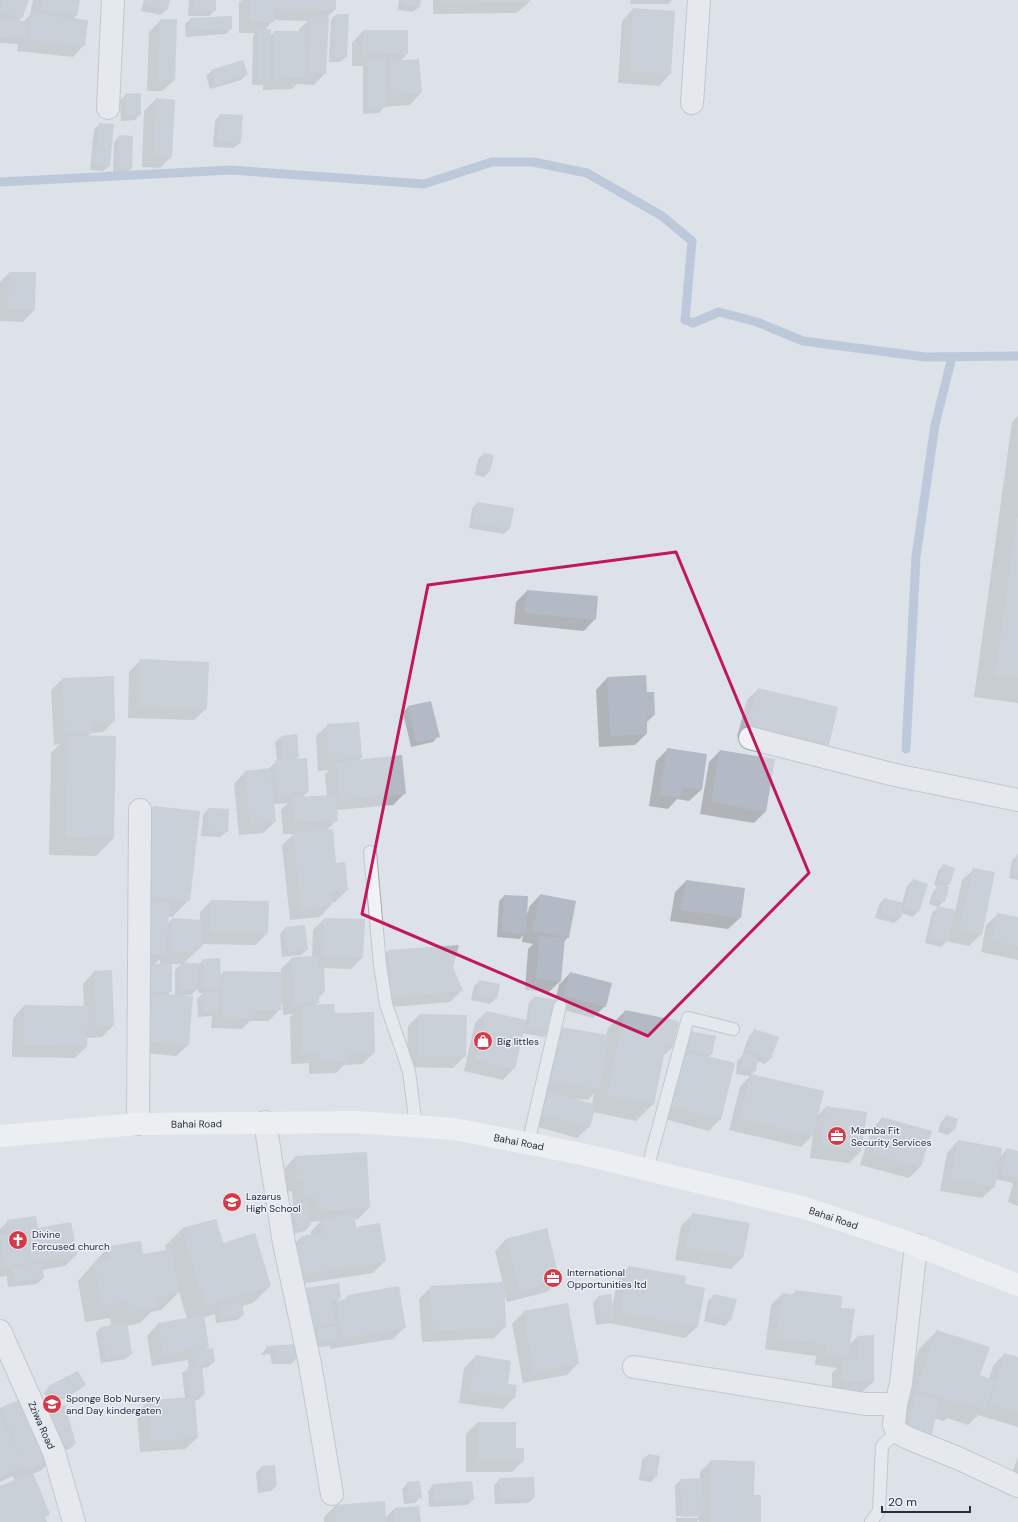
<svg xmlns="http://www.w3.org/2000/svg" width="1018" height="1522" font-family="'DM Sans',sans-serif">
<rect width="100%" height="100%" fill="#dde1e8"/>
<g fill="#0003" fill-rule="evenodd">
<polygon points="0,0 28,0 19,21 24,21 30,15 33,0 79,0 76,15 73,19 84,45 73,57 17,51 18,44 0,43"/>
<polygon points="144,0 169,0 167,9 161,15 141,11"/>
<polygon points="189,0 215,0 215,10 209,16 188,16"/>
<path d="M242 0H335V10L326 18 325 73 314 85 297 84 292 89 263 90V85H252L253 36 255 33H239V2ZM273 20 308 21 299 29V32H274L270 36 265 30Z"/>
<polygon points="399,0 420,0 419,7 413,12 398,10"/>
<polygon points="433,0 529,0 529,2 517,13 433,14"/>
<polygon points="631,0 672,0 668,4 630,4"/>
<polygon points="633,9 674,12 670,74 659,86 618,83 622,21"/>
<polygon points="336,15 346,57 340,62 329,62 331,20"/>
<polygon points="191,19 231,29 226,34 186,37 185,24"/>
<polygon points="161,20 174,80 162,91 147,91 149,32"/>
<polygon points="363,31 407,54 399,62 421,93 410,105 384,107 379,113 363,114 363,66 352,66 352,43"/>
<polygon points="212,71 247,74 241,80 210,89 206,76"/>
<polygon points="126,95 140,114 135,120 121,121 120,100"/>
<polygon points="156,99 171,157 160,168 142,167 144,111"/>
<polygon points="220,115 240,143 234,148 213,147 215,121"/>
<polygon points="100,124 109,166 103,171 90,170 94,129"/>
<polygon points="120,136 131,168 126,174 113,173 114,142"/>
<polygon points="9,273 35,273 34,310 23,322 0,321 0,282"/>
<polygon points="1018,416 1018,703 974,697 1012,422"/>
<polygon points="484,454 490,471 484,477 475,475 478,459"/>
<polygon points="477,503 509,529 504,534 469,528 472,509"/>
<polygon points="527,591 595,619 584,631 514,624 516,602"/>
<polygon points="141,660 206,709 194,720 128,718 129,672"/>
<polygon points="607,678 646,693 654,715 646,723 646,734 635,745 599,747 596,690"/>
<polygon points="63,679 114,721 103,732 91,733 87,736 113,839 96,856 49,855 51,753 60,744 54,745 51,690"/>
<polygon points="758,689 828,744 816,756 737,737 747,700"/>
<polygon points="430,702 438,736 433,742 411,747 403,713 408,707"/>
<polygon points="328,725 361,758 358,761 405,793 393,805 336,810 337,820 326,831 335,864 347,890 335,902 331,902 331,905 320,917 290,920 282,845 294,834 283,834 281,810 288,803 273,804 275,822 263,833 239,835 234,784 245,772 267,770 277,761 275,742 281,737 296,735 298,757 295,760 308,791 302,798 327,796 325,774 329,770 318,771 316,736"/>
<polygon points="668,749 701,790 689,801 677,799 668,809 649,806 656,761"/>
<polygon points="720,751 766,811 754,823 700,814 709,762"/>
<path d="M154 807 189 900 172 917H167V924L172 919 200 921V912L211 901 268 902 267 933 256 945 202 944V946L183 964 197 966 203 960 220 976 224 972 281 973V969L293 957H312L313 930 324 919 362 958 351 969 323 968 324 992 318 998V1002L315 1005 334 1014 374 1053 362 1064 344 1065 336 1073 309 1074V1063L291 1064 290 1017 293 1014 283 1015 282 1003H280V1009L269 1021H250L242 1029 211 1028 212 1016 198 1017 197 999 203 993H199L198 988 191 995H184L188 1045 176 1056 133 1052 134 913H128L137 824ZM160 959V965H154ZM171 964H181L175 970V996L167 995 171 991Z"/>
<polygon points="208,809 227,831 221,837 201,836 203,815"/>
<polygon points="1018,855 1018,880 1009,878 1012,860"/>
<polygon points="944,865 950,883 946,887 944,901 938,907 955,912 962,880 974,869 981,934 969,946 949,942 949,939 941,947 925,943 932,913 938,907 929,904 933,891 937,887 934,885 938,871"/>
<polygon points="913,880 918,911 913,917 901,913 900,918 894,923 875,918 879,905 884,899 902,904 907,886"/>
<polygon points="686,881 744,889 740,918 728,929 670,921 675,892"/>
<polygon points="540,895 568,937 564,942 560,984 570,973 605,1006 593,1018 553,1007 549,1031 544,1037 522,1033 514,1068 503,1080 464,1071 475,1023 486,1012 526,1021 529,1002 535,997 555,1001 560,981 549,992 525,990 528,949 533,944 522,942 523,935 520,939 497,937 499,901 504,896 528,913 529,907"/>
<polygon points="998,914 1018,918 1018,960 981,952 986,925"/>
<polygon points="285,928 307,950 301,955 282,957 280,934"/>
<polygon points="388,951 452,967 461,991 450,1002 380,1008 377,962"/>
<polygon points="94,972 113,1026 102,1037 87,1038 86,1047 75,1058 12,1057 13,1018 24,1006 84,1007 83,984"/>
<polygon points="480,981 496,998 490,1004 471,1000 474,986"/>
<path d="M625 1011 673 1047 663 1056 653 1104 636 1121 593 1112 589 1127 577 1138 531 1125 538 1103 548 1093 540 1092 549 1039 606 1035 608 1028ZM594 1093 592 1104 570 1098 588 1100Z"/>
<polygon points="419,1015 465,1056 453,1068 407,1067 408,1026"/>
<polygon points="755,1030 770,1059 765,1064 757,1061 755,1070 751,1075 816,1117 826,1107 861,1151 849,1163 810,1158 813,1135 801,1147 729,1130 740,1087 750,1076 736,1074 737,1061 742,1056 749,1036"/>
<polygon points="685,1038 711,1054 708,1057 720,1119 709,1131 661,1118"/>
<polygon points="947,1116 954,1130 948,1135 938,1132 941,1122"/>
<polygon points="882,1118 920,1167 909,1178 860,1165 871,1130"/>
<polygon points="958,1141 1000,1157 1007,1149 1018,1152 1018,1206 1008,1202 1013,1183 995,1179 994,1187 982,1198 940,1191 947,1153"/>
<polygon points="296,1156 369,1208 358,1219 354,1220 355,1228 385,1261 373,1273 286,1286 281,1257 301,1237 311,1236 311,1232 321,1221 309,1222 310,1225 305,1231 292,1234 287,1212 293,1206 292,1191 286,1192 285,1168"/>
<polygon points="693,1214 749,1224 742,1258 731,1269 675,1260 681,1226"/>
<polygon points="216,1220 223,1244 270,1286 253,1303 242,1306 243,1315 237,1320 216,1323 215,1314 203,1318 208,1347 205,1350 214,1362 208,1367 201,1368 204,1394 198,1400 194,1400 197,1438 185,1449 140,1452 137,1412 149,1401 185,1398 182,1373 189,1368 188,1360 152,1366 147,1336 158,1324 187,1319 179,1292 161,1310 151,1312 140,1323 126,1326 131,1354 126,1359 101,1363 96,1333 101,1327 111,1326 110,1318 85,1322 78,1281 108,1247 140,1242 142,1255 167,1251 165,1246 182,1229"/>
<polygon points="8,1221 37,1229 76,1255 65,1266 42,1270 43,1278 37,1284 8,1287 7,1276 0,1277 0,1229"/>
<polygon points="546,1230 559,1281 547,1292 507,1302 504,1291 505,1327 494,1338 422,1342 419,1299 431,1287 503,1283 495,1251 506,1239"/>
<polygon points="629,1267 683,1285 697,1327 685,1338 609,1323 596,1325 593,1303 598,1297 612,1307 618,1279"/>
<polygon points="338,1284 340,1297 336,1302 343,1301 348,1296 405,1327 393,1339 330,1349 330,1346 314,1348 295,1339"/>
<polygon points="796,1291 839,1308 849,1345 857,1337 873,1382 861,1393 832,1393 832,1373 837,1368 815,1365 816,1356 765,1349 771,1305 782,1294 791,1295"/>
<polygon points="714,1295 730,1320 725,1326 704,1321 708,1301"/>
<polygon points="524,1312 578,1363 567,1375 523,1383 512,1324"/>
<polygon points="936,1332 979,1376 989,1379 993,1366 1004,1354 1018,1358 1018,1427 978,1415 968,1425 947,1418 944,1421 934,1418 919,1449 896,1444 903,1408 900,1407 919,1349"/>
<polygon points="296,1345 296,1359 291,1364 272,1364 270,1354 261,1355 267,1347"/>
<polygon points="476,1356 506,1385 514,1398 503,1409 459,1403 464,1368"/>
<polygon points="85,1385 79,1390 51,1406 44,1393 49,1387"/>
<polygon points="0,1409 75,1444 69,1449 52,1454 53,1458 42,1470 32,1474 48,1514 44,1518 46,1522 0,1522 0,1487 15,1481 13,1476 0,1482"/>
<polygon points="477,1423 523,1461 512,1472 466,1472 466,1434"/>
<polygon points="648,1455 656,1476 651,1482 639,1480 642,1460"/>
<polygon points="1018,1457 1018,1489 1007,1485"/>
<path d="M711 1461 753 1496 760 1522H699V1520L697 1522H676L675 1485 681 1480 700 1479V1472ZM676 1516H698V1518H677Z"/>
<polygon points="262,1467 276,1486 271,1491 258,1493 256,1473"/>
<polygon points="500,1479 534,1498 528,1503 495,1504 494,1485"/>
<polygon points="408,1483 421,1497 415,1503 404,1504 402,1489"/>
<polygon points="433,1485 473,1499 467,1505 429,1507 428,1491"/>
<polygon points="335,1506 385,1518 394,1509 418,1507 420,1522 324,1522 324,1517"/>
</g>
<g fill="none" stroke-linecap="round" stroke-linejoin="round">
<g stroke="#96accb" stroke-width="9">
<polyline points="0,182 231,170 424,184 492,162 533,162 587,173 662,216 692,241 685,320 693,323 719,312 757,322 803,341 925,357 1018,356"/>
<polyline points="906,749 916,557 935,425 952,357"/>
</g>
</g>
<g fill="#b4bac5">
<polygon points="2,0 29,0 22,19 0,11"/>
<polygon points="42,0 80,0 77,16 40,10"/>
<polygon points="148,0 170,0 168,10 146,5"/>
<rect x="193" y="0" width="23" height="11"/>
<polygon points="250,0 336,0 336,10 275,9 274,22 250,22"/>
<polygon points="403,0 421,0 420,7 403,5"/>
<polygon points="444,0 530,0 530,2 444,3"/>
<polygon points="633,8 675,11 671,74 629,72"/>
<polygon points="31,13 88,20 85,46 28,40"/>
<polygon points="336,14 349,14 347,57 334,57"/>
<polygon points="232,16 232,29 191,31 190,18"/>
<polygon points="310,17 329,17 326,74 308,73"/>
<polygon points="0,19 27,21 26,39 0,38"/>
<polygon points="160,19 177,19 175,80 158,80"/>
<rect x="258" y="29" width="13" height="51"/>
<polygon points="363,30 408,30 408,54 363,55"/>
<polygon points="274,31 304,31 305,78 274,79"/>
<polygon points="419,59 422,93 393,96 390,61"/>
<polygon points="243,60 248,75 216,85 211,70"/>
<rect x="368" y="60" width="17" height="48"/>
<polygon points="141,93 141,115 126,115 125,94"/>
<polygon points="156,98 175,100 172,157 153,156"/>
<polygon points="220,114 243,115 241,143 218,142"/>
<polygon points="99,123 114,124 110,166 95,165"/>
<polygon points="119,135 133,136 132,169 118,168"/>
<polygon points="9,272 36,272 35,310 8,310"/>
<polygon points="483,453 494,455 490,472 480,470"/>
<polygon points="477,502 514,508 510,529 474,523"/>
<polygon points="1017,518 1018,518 1018,678 995,675"/>
<polygon points="527,590 598,596 596,620 525,613"/>
<polygon points="140,659 209,662 207,709 139,707"/>
<polygon points="646,675 647,692 654,692 655,715 647,715 647,734 610,736 607,677"/>
<polygon points="114,676 115,721 92,722 92,733 65,734 62,678"/>
<polygon points="758,688 838,707 829,745 748,725"/>
<polygon points="431,701 440,737 416,742 408,706"/>
<polygon points="359,722 362,758 329,760 327,724"/>
<polygon points="297,734 299,757 283,759 281,736"/>
<polygon points="68,735 116,736 114,839 66,838"/>
<polygon points="667,748 707,754 702,790 682,787 680,798 660,795"/>
<polygon points="720,750 775,759 766,812 711,802"/>
<polygon points="402,755 406,794 340,800 336,762"/>
<polygon points="307,758 309,791 278,794 275,760"/>
<polygon points="270,768 276,822 250,824 245,771"/>
<polygon points="336,795 338,821 294,823 292,797"/>
<polygon points="153,806 200,811 190,901 144,896"/>
<polygon points="208,808 229,809 228,832 207,831"/>
<polygon points="333,829 336,863 345,862 348,890 331,892 332,905 301,909 293,833"/>
<polygon points="1017,854 1018,854 1018,874 1014,873"/>
<polygon points="943,864 955,868 950,884 939,880"/>
<polygon points="973,868 995,872 982,935 959,930"/>
<polygon points="913,879 928,884 919,912 904,907"/>
<polygon points="686,880 745,888 741,918 681,910"/>
<polygon points="938,884 949,887 945,902 934,899"/>
<polygon points="540,894 576,901 569,938 533,931"/>
<polygon points="504,895 528,896 526,934 502,932"/>
<polygon points="884,898 904,903 901,918 880,913"/>
<polygon points="211,900 269,901 268,933 211,933"/>
<polygon points="145,901 170,903 165,955 141,953"/>
<polygon points="937,906 955,910 948,942 930,938"/>
<polygon points="997,913 1018,917 1018,946 992,941"/>
<polygon points="172,918 203,920 203,946 195,947 195,953 171,952"/>
<polygon points="324,918 365,919 363,958 323,957"/>
<polygon points="305,925 308,950 288,952 285,927"/>
<polygon points="539,936 565,938 561,981 536,979"/>
<polygon points="459,945 453,967 463,991 391,997 388,950"/>
<polygon points="317,956 318,967 324,967 325,992 319,993 319,1003 294,1004 292,957"/>
<polygon points="220,958 221,987 204,988 203,959"/>
<rect x="180" y="963" width="18" height="27"/>
<rect x="145" y="964" width="27" height="28"/>
<polygon points="112,970 114,1026 96,1027 94,971"/>
<polygon points="223,971 282,972 281,1010 255,1010 255,1018 222,1017"/>
<polygon points="570,972 612,983 606,1007 564,996"/>
<polygon points="479,980 500,984 497,999 476,994"/>
<polygon points="219,991 220,1010 204,1012 202,992"/>
<polygon points="148,993 193,996 189,1045 144,1041"/>
<polygon points="534,996 556,1000 550,1031 528,1027"/>
<polygon points="334,1004 335,1013 374,1012 375,1053 348,1054 348,1062 320,1063 320,1052 302,1053 301,1005"/>
<polygon points="24,1005 88,1006 87,1047 23,1046"/>
<polygon points="625,1010 679,1021 673,1047 666,1045 654,1105 607,1095"/>
<polygon points="486,1011 526,1020 515,1069 475,1060"/>
<polygon points="419,1014 467,1015 466,1057 418,1056"/>
<polygon points="560,1027 609,1035 600,1089 551,1081"/>
<polygon points="754,1029 779,1037 771,1059 747,1051"/>
<polygon points="690,1031 716,1036 712,1055 686,1050"/>
<polygon points="686,1051 735,1063 721,1120 672,1107"/>
<polygon points="743,1054 758,1056 756,1071 741,1069"/>
<polygon points="751,1074 824,1091 813,1136 740,1119"/>
<polygon points="549,1091 596,1105 590,1127 542,1114"/>
<polygon points="826,1106 867,1112 861,1152 821,1146"/>
<polygon points="946,1115 958,1119 955,1130 943,1127"/>
<polygon points="882,1117 932,1131 921,1167 871,1154"/>
<polygon points="958,1140 1002,1148 995,1187 950,1179"/>
<polygon points="1007,1148 1018,1151 1018,1178 1001,1174"/>
<polygon points="367,1152 370,1208 317,1211 316,1198 304,1199 303,1181 297,1181 296,1156"/>
<polygon points="305,1202 311,1225 298,1229 292,1205"/>
<polygon points="692,1213 750,1223 743,1258 686,1248"/>
<polygon points="354,1214 356,1227 380,1223 386,1262 297,1275 292,1245 302,1243 301,1236 324,1233 322,1219"/>
<polygon points="36,1216 38,1228 71,1222 77,1255 4,1267 0,1235 9,1233 7,1220"/>
<polygon points="216,1219 223,1243 255,1233 271,1286 205,1306 182,1228"/>
<polygon points="547,1228 560,1281 519,1291 506,1239"/>
<polygon points="141,1241 143,1254 172,1249 179,1293 156,1297 158,1307 129,1312 127,1301 102,1306 94,1263 110,1260 108,1246"/>
<polygon points="42,1263 44,1278 14,1282 12,1267"/>
<polygon points="629,1266 686,1276 685,1284 705,1288 698,1327 620,1313"/>
<polygon points="504,1282 506,1327 433,1331 430,1286"/>
<polygon points="339,1283 341,1298 332,1300 335,1323 306,1328 300,1289"/>
<polygon points="399,1286 406,1328 342,1339 336,1301 348,1299 348,1295"/>
<polygon points="795,1290 842,1296 841,1308 855,1309 848,1357 826,1354 827,1345 776,1338 782,1293 795,1295"/>
<polygon points="611,1294 614,1318 601,1320 598,1296"/>
<polygon points="713,1294 737,1299 731,1321 709,1316"/>
<polygon points="242,1303 244,1315 222,1318 220,1306"/>
<polygon points="568,1303 579,1364 534,1372 523,1311"/>
<polygon points="204,1315 209,1347 163,1355 158,1323"/>
<polygon points="127,1322 132,1354 106,1358 101,1327"/>
<polygon points="335,1326 337,1340 319,1343 317,1329"/>
<polygon points="936,1330 990,1347 980,1375 995,1380 986,1409 963,1401 962,1405 917,1390"/>
<polygon points="874,1335 874,1382 843,1382 843,1360 857,1360 857,1336"/>
<polygon points="297,1344 297,1359 277,1359 276,1349 266,1349 266,1346"/>
<polygon points="213,1348 215,1362 194,1365 192,1351"/>
<polygon points="1004,1353 1018,1357 1018,1413 990,1404"/>
<polygon points="475,1355 511,1361 508,1384 517,1385 515,1398 470,1391"/>
<polygon points="202,1365 205,1394 190,1396 187,1367"/>
<polygon points="78,1371 86,1385 56,1401 48,1386"/>
<polygon points="915,1394 940,1399 931,1438 907,1433"/>
<polygon points="28,1396 54,1458 26,1470 24,1465 0,1477 0,1414 22,1459 0,1408"/>
<polygon points="195,1397 198,1438 151,1441 148,1400"/>
<polygon points="65,1405 76,1444 54,1450 43,1411"/>
<polygon points="477,1422 516,1422 516,1448 524,1448 524,1461 477,1461"/>
<polygon points="648,1454 660,1456 657,1477 644,1475"/>
<polygon points="711,1460 755,1461 754,1495 761,1495 761,1522 710,1522"/>
<polygon points="275,1465 277,1486 263,1488 261,1466"/>
<polygon points="33,1473 50,1514 45,1517 47,1522 0,1522 0,1486"/>
<polygon points="534,1477 535,1498 500,1499 499,1478"/>
<polygon points="702,1478 704,1516 682,1517 680,1479"/>
<polygon points="420,1481 422,1498 409,1499 407,1482"/>
<polygon points="472,1481 474,1500 434,1502 433,1484"/>
<polygon points="385,1501 386,1522 336,1522 335,1505"/>
<polygon points="419,1506 421,1522 395,1522 394,1508"/>
</g>
<g fill="none" stroke-linecap="round" stroke-linejoin="round">
<defs>
<g id="lane">
<polyline points="370,852 380,965 386,1004 409,1071 416,1127"/>
<polyline points="528,1144 560,1006"/>
<polyline points="647,1170 688,1018 733,1029"/>
<polyline points="871,1522 879,1511 882,1446 897,1432"/>
</g>
<g id="street">
<polyline points="692,103 699,0"/>
<polyline points="108,108 113,0"/>
<polyline points="750,738 895,775 1018,800"/>
<polyline points="265,1122 284,1243 310,1364 332,1494"/>
<polyline points="138,1124 140,810"/>
<path id="s1" d="M0 1331 54 1452 74 1522"/>
<polyline points="634,1367 865,1404 896,1404 901,1384 916,1245"/>
<polyline points="896,1404 894,1425 897,1432 908,1438 960,1459 1018,1486"/>
</g>
</defs>
<use href="#lane" stroke="#a2a8b2" stroke-width="14"/>
<use href="#street" stroke="#a2a8b2" stroke-width="24"/>
<use href="#lane" stroke="#f0f2f6" stroke-width="12"/>
<use href="#street" stroke="#f0f2f6" stroke-width="22"/>
<path stroke="#fff" stroke-width="22" id="s2" d="M0 1136 138 1124 356 1122 454 1129 582 1154 805 1208 916 1245 1018 1285"/>
</g>
<path d="M0 0H1018V1522H0ZM676 552 809 873 648 1036 362 914 428 585Z" fill="#dde1e8" fill-opacity=".55" fill-rule="evenodd"/>
<path fill="none" stroke="#c2185b" stroke-width="3" stroke-linejoin="round" d="M676 552 809 873 648 1036 362 914 428 585Z"/>
<defs>
<symbol id="shop-disc" viewBox="-11 -11 22 22"><circle r="9.5" fill="#d73946" stroke="#edf0f6"/><path d="M-5-2.5h2.3a2.7 3.5 0 0 1 5.4 0H5L5.5 6h-11ZM-1.5-2.5h3a1.5 2.3 0 0 0-3 0Z" fill="#fff"/></symbol>
<symbol id="office-disc" viewBox="-11 -11 22 22"><circle r="9.5" fill="#d73946" stroke="#edf0f6"/><path d="M-6-3h4V-5.5h4V-3h4V5H-6ZM-1-4.5V-3h2v-1.5ZM-6 0V1H6V0Z" fill="#fff"/></symbol>
<symbol id="school-disc" viewBox="-11 -11 22 22"><circle r="9.5" fill="#d73946" stroke="#edf0f6"/><path d="M0-5L7-2L0 1L-7-2ZM-4 1L0 2.5L4 1V4Q0 6-4 4Z" fill="#fff"/></symbol>
<symbol id="church-disc" viewBox="-11 -11 22 22"><circle r="9.5" fill="#d73946" stroke="#edf0f6"/><path d="M-1.2-6h2.4v3.5h3.3v2.4h-3.3V6h-2.4V-.1h-3.3v-2.4h3.3Z" fill="#fff"/></symbol>
</defs>
<g fill-rule="evenodd">
<use href="#shop-disc" x="472" y="1030" width="22" height="22"/>
<use href="#office-disc" x="826" y="1125" width="22" height="22"/>
<use href="#school-disc" x="221" y="1191" width="22" height="22"/>
<use href="#church-disc" x="7" y="1229" width="22" height="22"/>
<use href="#office-disc" x="542" y="1267" width="22" height="22"/>
<use href="#school-disc" x="41" y="1393" width="22" height="22"/>
</g>
<g text-anchor="middle" dominant-baseline="central" stroke-width="3" stroke-linejoin="round" paint-order="stroke">
<g font-size="10" fill="#262e40" stroke="#edf0f6" text-anchor="start">
<text x="497" y="1041">Big littles</text>
<text x="851" y="1130">Mamba Fit<tspan x="851" dy="12">Security Services</tspan></text>
<text x="246" y="1196">Lazarus<tspan x="246" dy="12">High School</tspan></text>
<text x="32" y="1234">Divine<tspan x="32" dy="12">Forcused church</tspan></text>
<text x="567" y="1272">International<tspan x="567" dy="12">Opportunities ltd</tspan></text>
<text x="66" y="1398">Sponge Bob Nursery<tspan x="66" dy="12">and Day kindergaten</tspan></text>
</g>
<g font-size="10" fill="#262e40" stroke="#edf0f6">
<text stroke="none"><textPath href="#s2" startOffset="197">Bahai Road</textPath></text>
<text stroke="none"><textPath href="#s2" startOffset="521">Bahai Road</textPath></text>
<text stroke="none"><textPath href="#s2" startOffset="845">Bahai Road</textPath></text>
<text stroke="none"><textPath href="#s1" startOffset="103">Zziwa Road</textPath></text>
</g>
</g>
<path d="M882 1506v6h88v-6" fill="none" stroke="#262e40" stroke-width="2"/>
<text x="888" y="1506" font-size="12" fill="#262e40" stroke="#edf0f6" stroke-width="3" paint-order="stroke">20 m</text>
</svg>
